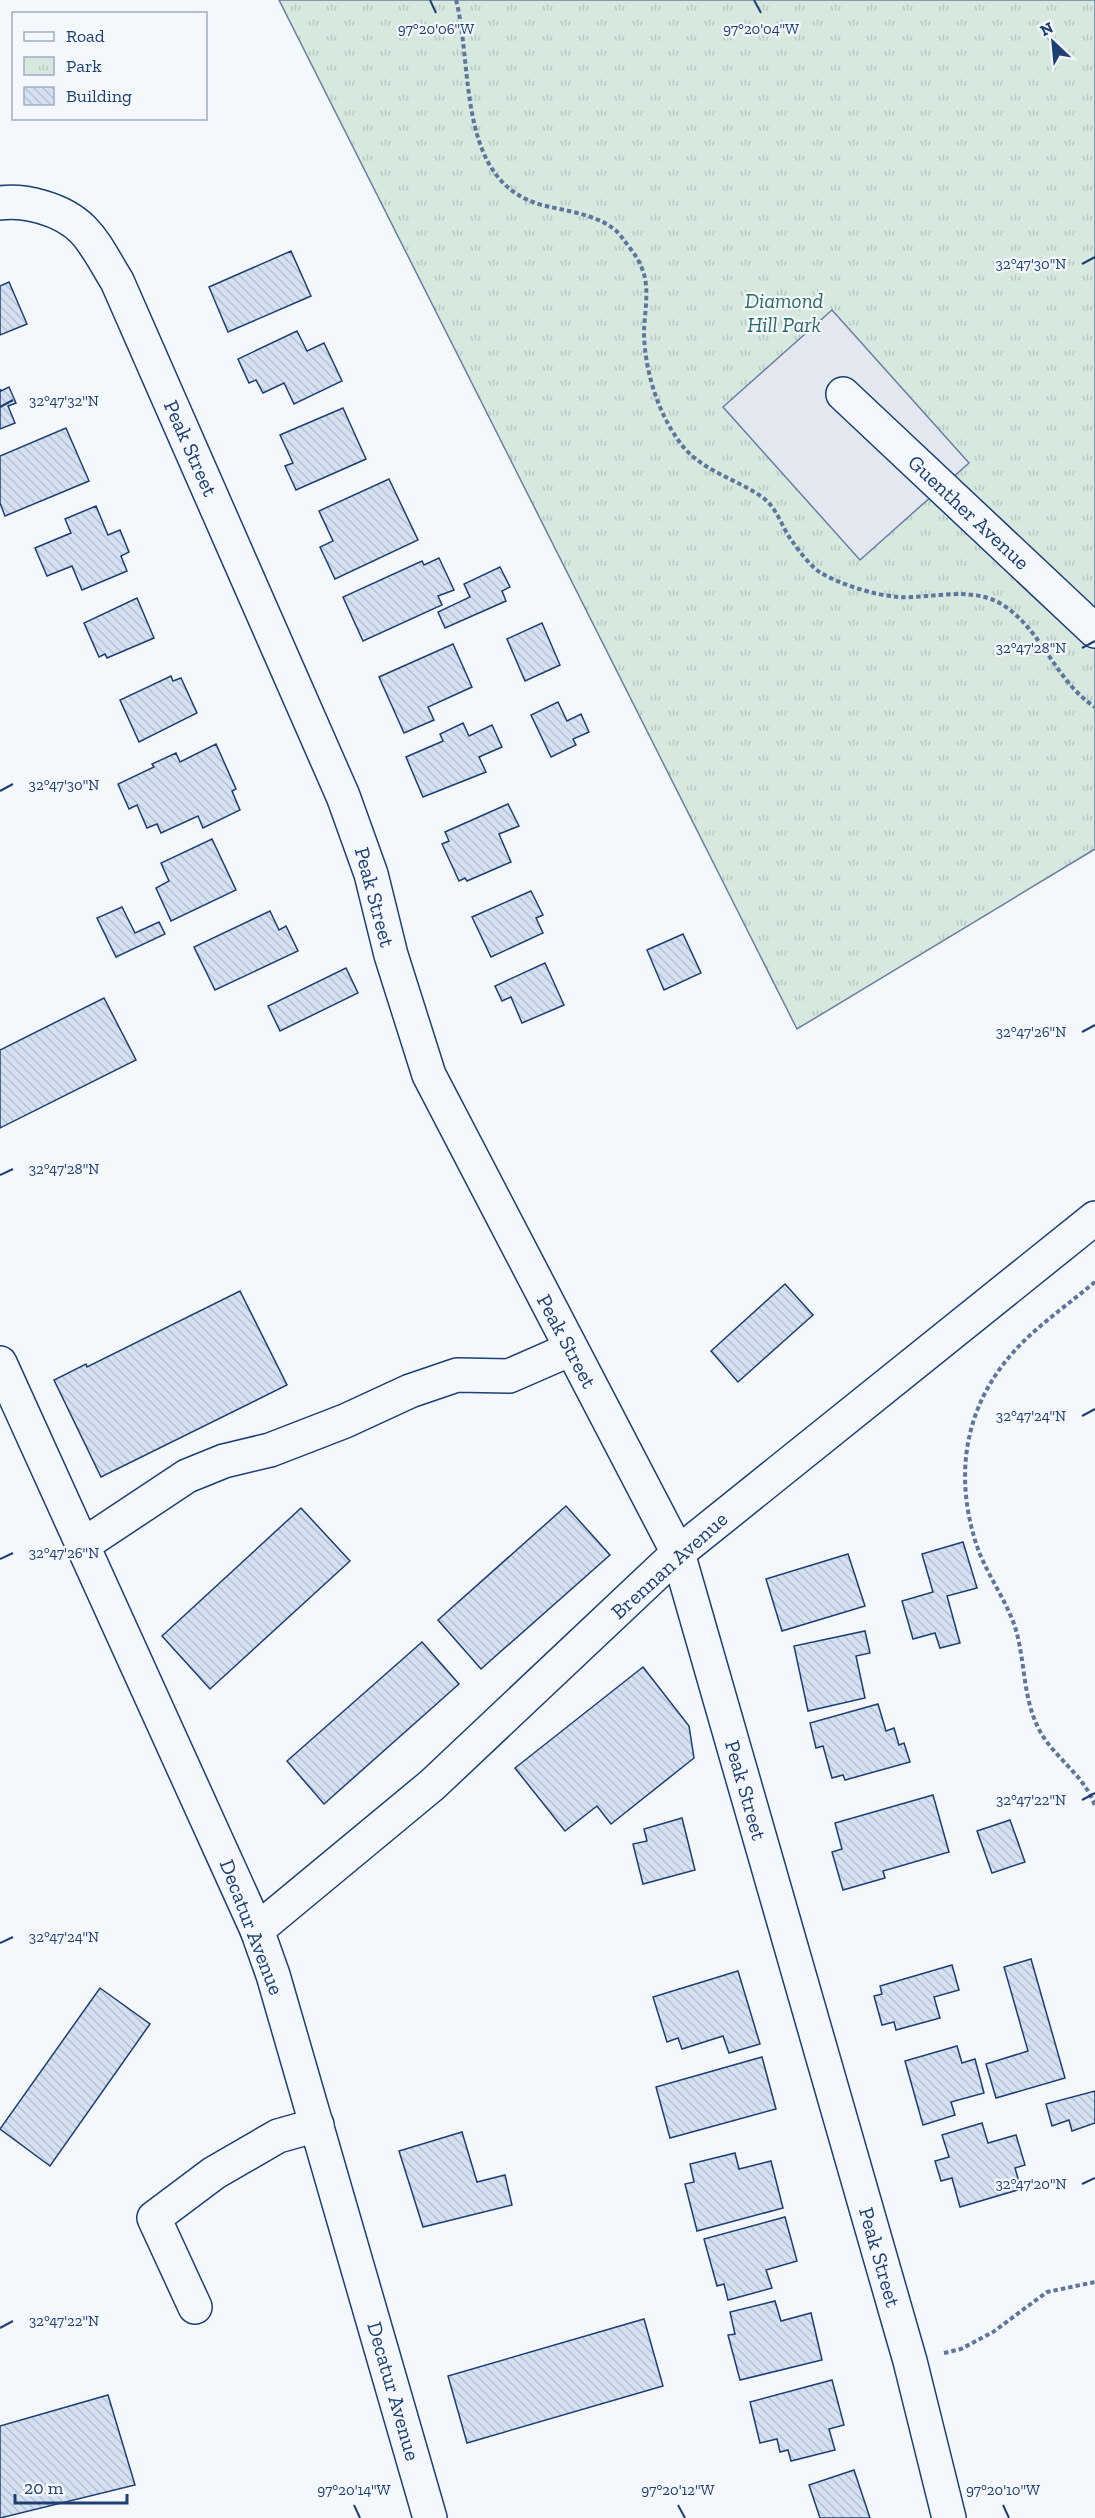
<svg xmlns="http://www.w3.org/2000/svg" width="1095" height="2518" font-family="'Zilla Slab',serif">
<defs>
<pattern id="park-tufts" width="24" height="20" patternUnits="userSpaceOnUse" patternTransform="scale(1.5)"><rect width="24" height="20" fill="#d7e8df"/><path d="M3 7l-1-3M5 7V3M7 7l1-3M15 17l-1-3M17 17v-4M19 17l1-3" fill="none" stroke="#b8c8c3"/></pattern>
<pattern id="building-back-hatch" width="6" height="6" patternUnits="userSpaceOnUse" patternTransform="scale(1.5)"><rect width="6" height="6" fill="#d5e0f0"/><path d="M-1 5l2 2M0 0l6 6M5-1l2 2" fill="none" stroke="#b6c1d1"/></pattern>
</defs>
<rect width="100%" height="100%" fill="#f4f7fb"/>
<polygon fill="url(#park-tufts)" stroke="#687fa3" stroke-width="1.5" points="279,0 1095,0 1095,849 797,1029"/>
<polygon fill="#e3e8f0" stroke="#687fa3" stroke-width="1.5" points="832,310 969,463 860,560 723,407"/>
<g fill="url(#building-back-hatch)" stroke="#1d3f73" stroke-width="1.5">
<polygon points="291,251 311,296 228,332 209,287"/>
<polygon points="9,282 27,324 0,335 0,286"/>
<polygon points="297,331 307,351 324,343 342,381 294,404 284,383 263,393 256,380 249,383 238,359"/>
<polygon points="9,387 16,403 8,406 15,423 0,429 0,389 1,391"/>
<polygon points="343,408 366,459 296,490 285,466 293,463 280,435"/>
<polygon points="66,428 89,481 5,516 0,503 0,456"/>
<polygon points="389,479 418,540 335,579 320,547 333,541 319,511"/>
<polygon points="96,506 108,535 120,530 129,552 121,556 127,571 82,590 72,566 47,576 35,548 71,533 65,519"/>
<polygon points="439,558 454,590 438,596 442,605 363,641 343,597 422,561 424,565"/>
<polygon points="500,567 510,587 502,591 506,601 445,628 438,612 470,597 464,584"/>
<polygon points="137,598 154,638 107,658 105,654 99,657 84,623"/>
<polygon points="542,623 560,665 525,681 507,639"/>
<polygon points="453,644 472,687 428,707 434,720 404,733 379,677"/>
<polygon points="171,676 173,681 181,678 197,713 139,742 120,700"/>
<polygon points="558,702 567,721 581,714 589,732 573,739 576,745 551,757 531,715"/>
<polygon points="463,723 469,736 492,725 502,747 479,757 486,772 423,797 406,757 443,741 440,734"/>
<polygon points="216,744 236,789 232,791 240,810 203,828 198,816 161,833 157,824 147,828 137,805 129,809 118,784 154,767 152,764 176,753 180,762"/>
<polygon points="508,804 519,826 499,834 511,862 467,881 465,878 459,881 442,844 449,841 445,832"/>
<polygon points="212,839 236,890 171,921 156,888 169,881 161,863"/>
<polygon points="531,891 543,915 536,918 543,933 491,957 472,917"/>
<polygon points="122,907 135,933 159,922 165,934 116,957 97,918"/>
<polygon points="270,911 279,930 286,926 298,951 215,990 194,947"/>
<polygon points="683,934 701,973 664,990 647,950"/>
<polygon points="545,963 564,1005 522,1023 511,997 502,1001 495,986"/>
<polygon points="346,968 358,993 280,1031 268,1006"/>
<polygon points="104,998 136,1060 0,1128 0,1050"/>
<polygon points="785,1284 813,1315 738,1382 711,1351"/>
<polygon points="240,1291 287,1385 101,1477 54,1380 86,1364 87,1367"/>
<polygon points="566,1506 610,1555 481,1669 438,1620"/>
<polygon points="301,1508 350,1561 210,1689 162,1636"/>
<polygon points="963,1542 977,1588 947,1596 960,1643 940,1648 935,1633 913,1639 902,1601 933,1592 922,1554"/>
<polygon points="848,1554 865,1606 782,1631 766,1579"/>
<polygon points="865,1631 870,1653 856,1656 865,1698 808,1711 794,1646"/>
<polygon points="422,1642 459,1684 324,1804 287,1761"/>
<polygon points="643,1667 689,1726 694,1758 611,1824 597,1806 565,1831 515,1768"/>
<polygon points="878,1704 886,1731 894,1728 899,1745 904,1743 910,1762 845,1780 843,1775 832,1778 823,1746 816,1748 810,1723"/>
<polygon points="933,1795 949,1852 883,1871 885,1878 843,1890 832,1852 842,1849 835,1823"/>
<polygon points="682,1818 695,1870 643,1884 633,1844 647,1841 644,1829"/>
<polygon points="1010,1820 1025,1862 992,1873 977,1831"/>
<polygon points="1031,1959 1065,2078 996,2098 986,2064 1028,2051 1004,1967"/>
<polygon points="952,1965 959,1990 934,1997 940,2018 896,2030 894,2022 882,2025 874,1996 882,1994 880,1986"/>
<polygon points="738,1971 760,2044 729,2053 723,2036 682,2049 678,2038 667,2042 653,1997"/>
<polygon points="100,1988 150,2024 50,2166 0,2129"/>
<polygon points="957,2046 962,2063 975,2059 984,2093 951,2102 955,2115 923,2125 905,2061"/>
<polygon points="762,2057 776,2109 670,2138 656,2087"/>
<polygon points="1095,2091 1095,2123 1072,2131 1069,2120 1052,2126 1046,2104"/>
<polygon points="982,2123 988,2143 1016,2135 1025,2165 1015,2168 1021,2189 960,2207 952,2178 941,2181 935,2161 949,2157 942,2135"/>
<polygon points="462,2132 477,2182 505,2175 512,2205 423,2227 399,2151"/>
<polygon points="735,2153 739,2169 771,2161 783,2208 697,2231 685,2184 694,2182 690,2164"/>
<polygon points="785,2217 797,2261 766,2270 772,2288 728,2300 724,2284 717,2286 704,2239"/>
<polygon points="775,2301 781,2321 811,2313 822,2360 740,2380 728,2335 735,2334 730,2312"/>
<polygon points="644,2319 663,2386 467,2443 448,2376"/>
<polygon points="832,2380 844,2425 829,2429 835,2450 791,2461 788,2450 780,2452 777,2439 760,2443 750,2402"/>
<polygon points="108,2395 135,2485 0,2518 0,2426"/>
<polygon points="854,2470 870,2518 820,2518 809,2485"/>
</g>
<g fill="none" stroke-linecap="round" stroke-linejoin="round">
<defs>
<g id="minor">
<path d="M0 203C15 201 28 203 42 207 87 220 94 244 117 281L343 796 371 874 391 955 429 1075 678 1553 910 2361 949 2518"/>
<polyline points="843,394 1095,631"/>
<polyline points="83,1545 187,1476 224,1461 270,1450 345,1421 410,1391 457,1375 509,1376 571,1349"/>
<polyline points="257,1930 432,1785 678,1553 1095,1218"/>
<polyline points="195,2307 154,2218 214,2173 278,2136 317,2125"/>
</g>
<polyline id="major" points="0,1363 257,1930 273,1975 430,2518"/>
</defs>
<use href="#minor" stroke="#1d3f73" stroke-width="36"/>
<use href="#major" stroke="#1d3f73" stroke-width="36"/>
<g stroke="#5e769c" stroke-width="4" stroke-dasharray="4.5 3" stroke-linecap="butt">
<path d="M456 0C474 69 455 185 546 206 571 212 608 216 623 239 629 247 637 256 641 266 651 288 644 312 644 334 645 374 660 419 685 449 706 472 738 480 762 497 777 507 782 528 792 541 799 551 811 567 821 573 842 585 874 595 898 597 932 599 971 585 1003 605 1043 631 1055 681 1095 707"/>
<path d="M1095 1282C1071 1302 1044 1321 1022 1343 967 1398 953 1468 975 1540 984 1571 1005 1597 1015 1627 1026 1662 1022 1700 1041 1733 1056 1759 1085 1776 1095 1806"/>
<polyline points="944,2353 961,2349 993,2332 1047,2292 1095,2282"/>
</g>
<use href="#minor" stroke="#f4f7fb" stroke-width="33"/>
<use href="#major" stroke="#f4f7fb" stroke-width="33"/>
</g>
<path fill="none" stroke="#1d3f73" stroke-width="2" d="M430 0 436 13M754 0 761 13M1082 264 1095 257M0 407 13 400M1082 648 1095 641M0 791 13 784M1082 1032 1095 1025M0 1175 13 1169M1082 1416 1095 1409M0 1559 13 1553M1082 1800 1095 1793M0 1943 13 1937M1082 2184 1095 2178M0 2328 13 2321M354 2505 360 2518M678 2505 685 2518M1003 2505 1009 2518"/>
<g text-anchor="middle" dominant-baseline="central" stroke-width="4.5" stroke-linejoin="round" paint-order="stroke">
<g font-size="21" font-style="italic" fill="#2c6c60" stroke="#f4f7fb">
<text x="784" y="300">Diamond<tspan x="784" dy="24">Hill Park</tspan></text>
</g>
<g font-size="21" fill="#1d3f73" stroke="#f4f7fb">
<text transform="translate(191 448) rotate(66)">Peak Street</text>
<text transform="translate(969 512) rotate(43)">Guenther Avenue</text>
<text transform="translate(375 897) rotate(75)">Peak Street</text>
<text transform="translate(567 1341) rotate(62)">Peak Street</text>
<text transform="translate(669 1565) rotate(-42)">Brennan Avenue</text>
<text transform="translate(746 1790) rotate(74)">Peak Street</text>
<text transform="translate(252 1927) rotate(69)">Decatur Avenue</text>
<text transform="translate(880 2257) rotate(74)">Peak Street</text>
<text transform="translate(394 2391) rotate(74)">Decatur Avenue</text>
</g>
</g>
<g font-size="15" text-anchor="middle" fill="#1d3f73" stroke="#f4f7fb" stroke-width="4.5" stroke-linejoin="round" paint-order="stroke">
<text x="436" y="34">97°20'06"W</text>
<text x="761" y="34">97°20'04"W</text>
<text x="1031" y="269">32°47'30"N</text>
<text x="64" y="406">32°47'32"N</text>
<text x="1031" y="653">32°47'28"N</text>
<text x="64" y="790">32°47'30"N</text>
<text x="1031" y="1037">32°47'26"N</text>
<text x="64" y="1174">32°47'28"N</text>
<text x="1031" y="1421">32°47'24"N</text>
<text x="64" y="1558">32°47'26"N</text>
<text x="1031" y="1805">32°47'22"N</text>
<text x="64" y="1942">32°47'24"N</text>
<text x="1031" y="2189">32°47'20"N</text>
<text x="64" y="2326">32°47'22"N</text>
<text x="354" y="2495">97°20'14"W</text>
<text x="678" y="2495">97°20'12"W</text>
<text x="1003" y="2495">97°20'10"W</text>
</g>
<rect x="12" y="12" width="195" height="108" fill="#f4f7fb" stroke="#9eadc5" stroke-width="1.5"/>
<rect x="24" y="32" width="30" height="9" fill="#f4f7fb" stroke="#9eadc5" stroke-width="1.5"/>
<text x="66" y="42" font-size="18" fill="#1d3f73">Road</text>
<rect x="24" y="57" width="30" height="18" fill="url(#park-tufts)" stroke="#9eadc5" stroke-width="1.5"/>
<text x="66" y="72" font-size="18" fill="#1d3f73">Park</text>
<rect x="24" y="87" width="30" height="18" fill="url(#building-back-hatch)" stroke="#9eadc5" stroke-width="1.5"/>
<text x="66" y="102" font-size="18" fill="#1d3f73">Building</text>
<g transform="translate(1053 42) rotate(334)" stroke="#f4f7fb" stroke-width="4.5" paint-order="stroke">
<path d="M0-4.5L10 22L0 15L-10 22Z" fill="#1d3f73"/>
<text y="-9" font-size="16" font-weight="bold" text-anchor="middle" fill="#1d3f73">N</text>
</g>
<path d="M15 2494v9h112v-9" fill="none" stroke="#1d3f73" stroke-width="3"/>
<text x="24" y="2494" font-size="18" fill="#1d3f73" stroke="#f4f7fb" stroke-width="4.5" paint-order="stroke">20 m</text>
</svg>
